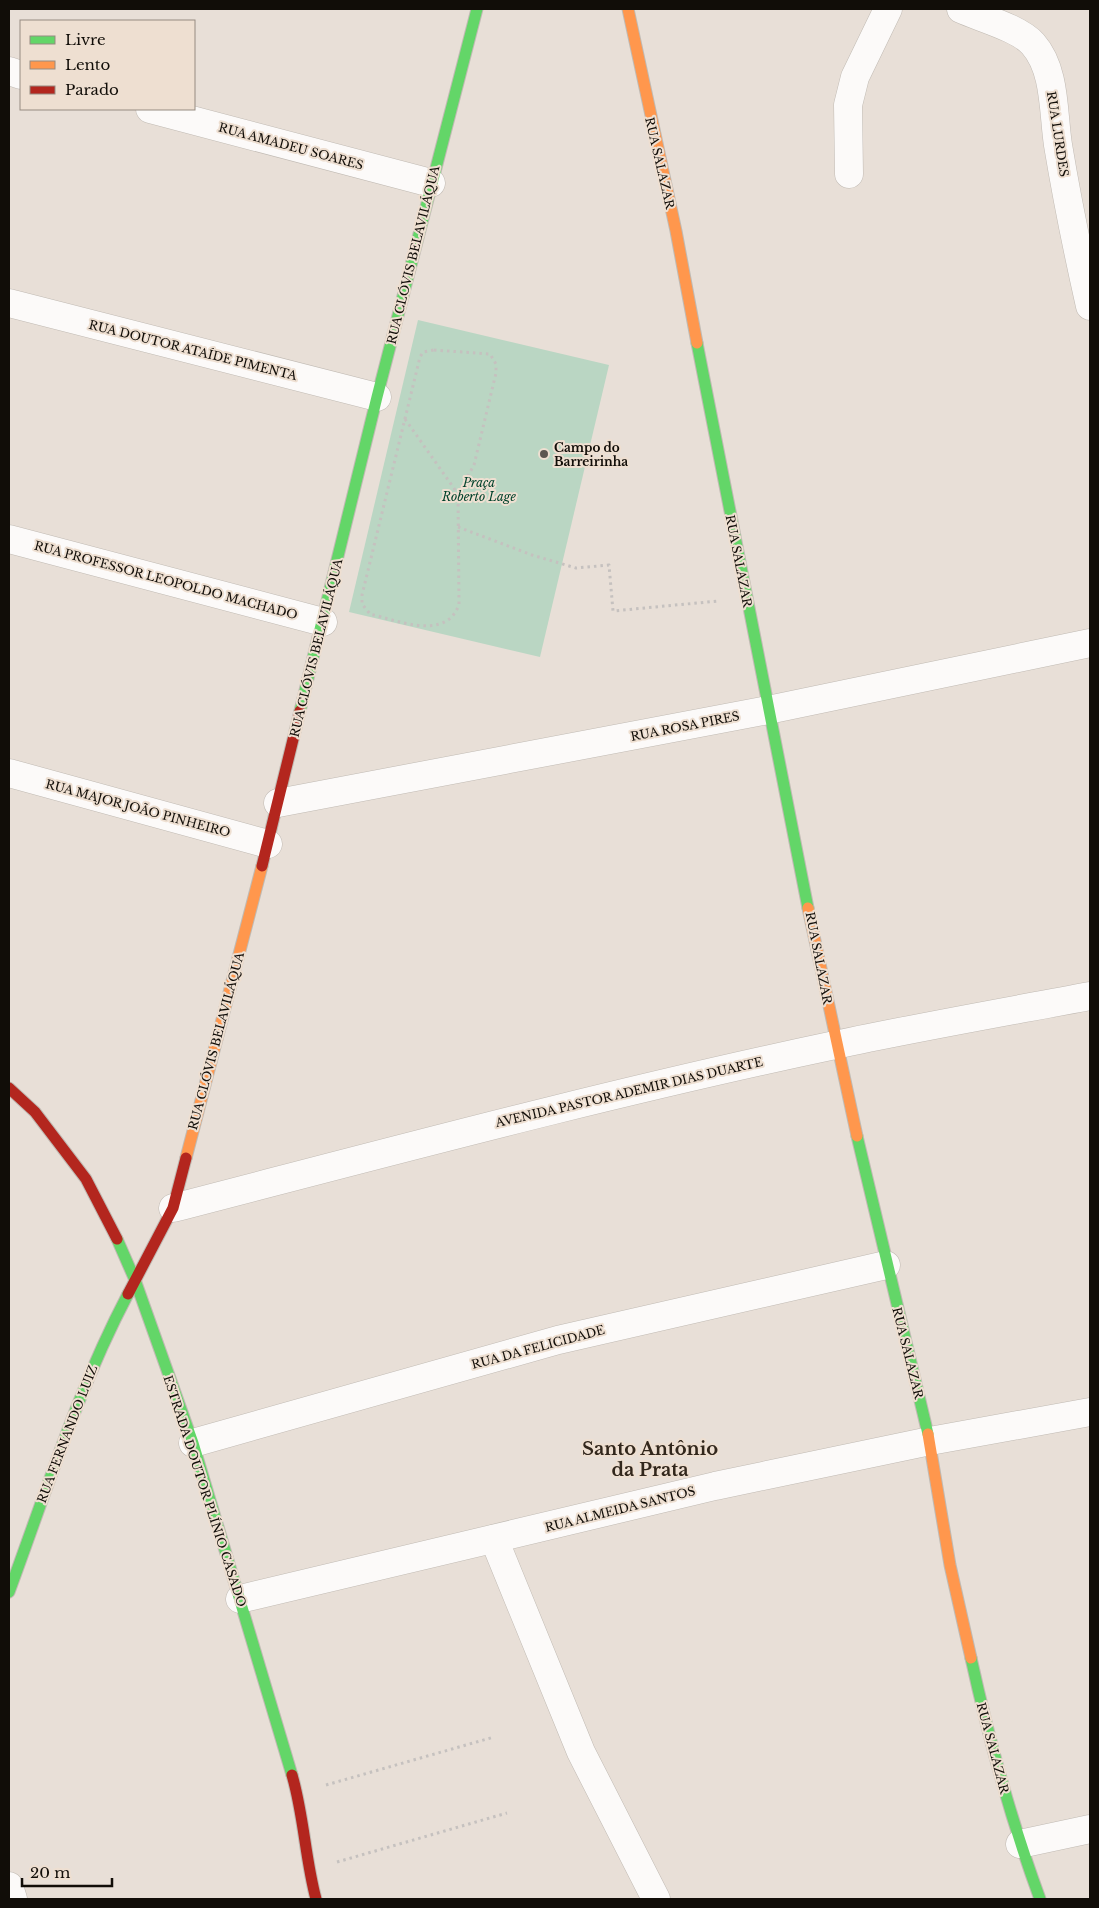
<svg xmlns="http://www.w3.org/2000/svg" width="1099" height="1908" font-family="'Libre Baskerville',serif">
<rect width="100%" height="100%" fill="#e8dfd7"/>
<polygon fill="#bad6c3" points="418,320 609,365 540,657 349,612"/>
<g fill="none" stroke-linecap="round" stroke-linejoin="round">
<defs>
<g id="street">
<path d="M961 9C981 18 1019 28 1033 44 1056 70 1053 113 1058 145 1067 199 1078 253 1090 306"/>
<polyline points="9,71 21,75"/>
<polyline points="150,109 431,183"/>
<polyline points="849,174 848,105 855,77 888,9"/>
<polyline points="9,303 377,397"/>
<polyline points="9,539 323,622"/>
<polyline points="9,773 268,844"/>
<polyline points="278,803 768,710 1090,643"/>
<path d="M173 1208C393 1151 612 1092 835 1045 919 1027 1005 1012 1090 996"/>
<polyline points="193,1443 558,1340 886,1265"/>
<polyline points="494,1539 581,1752 656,1899"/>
<polyline points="240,1599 715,1486 930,1441 1090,1412"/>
<polyline points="1020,1844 1090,1829"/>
<polyline points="9,1886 13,1899"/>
</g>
<g id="fast">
<polyline points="697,343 808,908"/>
<polyline points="300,711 377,397 477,9"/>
<polyline points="857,1136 928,1434"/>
<polyline points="117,1239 135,1280 193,1443 292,1775"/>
<path d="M9 1592C46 1492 78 1389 128 1294"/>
<path d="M971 1658C989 1740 1011 1820 1040 1899"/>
</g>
<g id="slow">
<polyline points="628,9 676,231 697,343"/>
<polyline points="808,908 857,1136"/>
<polyline points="186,1158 262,866"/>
<polyline points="928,1434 950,1565 971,1658"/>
</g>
<g id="jam">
<polyline points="262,866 300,711"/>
<polyline points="9,1088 35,1112 86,1179 117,1239"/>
<polyline points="128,1294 173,1208 186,1158"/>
<path d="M292 1775C304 1816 305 1858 316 1899"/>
</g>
</defs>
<use href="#street" stroke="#c0bab3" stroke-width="29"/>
<use href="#fast" stroke="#c0bab3" stroke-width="13"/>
<use href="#slow" stroke="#c0bab3" stroke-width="13"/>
<use href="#jam" stroke="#c0bab3" stroke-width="13"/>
<g stroke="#c5c1bf" stroke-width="3" stroke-dasharray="2.5 4" stroke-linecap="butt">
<path d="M434 350 490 354 496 364V373L474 465 458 494 459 604C447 642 396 620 370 614L362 604V595L420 357 423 352Z"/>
<polyline points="405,419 458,494"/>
<polyline points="458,527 532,555 576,568 609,565 613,611 718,601"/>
<polyline points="326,1785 494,1737"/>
<polyline points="337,1862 507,1813"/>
</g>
<use href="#street" stroke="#fcfaf9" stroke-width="28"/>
<use href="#fast" stroke="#63d668" stroke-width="11"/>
<use href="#slow" stroke="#ff974d" stroke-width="11"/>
<use href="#jam" stroke="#b3261e" stroke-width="11"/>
</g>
<circle fill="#5c5650" stroke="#eedfd1" stroke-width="2" cx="544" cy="454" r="5"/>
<g text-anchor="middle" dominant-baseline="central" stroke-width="4" stroke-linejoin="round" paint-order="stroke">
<g font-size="12" fill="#110d08" stroke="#eedfd1">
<text transform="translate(1058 134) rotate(81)">RUA LURDES</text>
<text transform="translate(291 146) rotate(15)">RUA AMADEU SOARES</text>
<text transform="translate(660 163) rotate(77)">RUA SALAZAR</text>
<text transform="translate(413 255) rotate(-76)">RUA CLÓVIS BELAVILÁQUA</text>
<text transform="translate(193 350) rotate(14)">RUA DOUTOR ATAÍDE PIMENTA</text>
<text transform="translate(739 561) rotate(79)">RUA SALAZAR</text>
<text transform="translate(166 580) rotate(15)">RUA PROFESSOR LEOPOLDO MACHADO</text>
<text transform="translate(316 648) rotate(-76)">RUA CLÓVIS BELAVILÁQUA</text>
<text transform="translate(685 726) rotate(-11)">RUA ROSA PIRES</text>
<text transform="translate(138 808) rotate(15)">RUA MAJOR JOÃO PINHEIRO</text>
<text transform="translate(819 958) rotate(79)">RUA SALAZAR</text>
<text transform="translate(216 1041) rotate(-75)">RUA CLÓVIS BELAVILÁQUA</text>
<text transform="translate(629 1092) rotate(-13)">AVENIDA PASTOR ADEMIR DIAS DUARTE</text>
<text transform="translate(538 1347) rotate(-15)">RUA DA FELICIDADE</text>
<text transform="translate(908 1353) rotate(76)">RUA SALAZAR</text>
<text transform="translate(67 1434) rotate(-69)">RUA FERNANDO LUIZ</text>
<text transform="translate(205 1491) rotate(72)">ESTRADA DOUTOR PLÍNIO CASADO</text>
<text transform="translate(620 1509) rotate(-14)">RUA ALMEIDA SANTOS</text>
<text transform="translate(993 1748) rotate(75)">RUA SALAZAR</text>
</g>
<g font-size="12" font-weight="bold" fill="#110d08" stroke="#eedfd1" text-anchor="start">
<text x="554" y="447">Campo do<tspan x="554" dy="14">Barreirinha</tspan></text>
</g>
<g font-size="12" font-style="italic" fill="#00422b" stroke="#eedfd1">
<text x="479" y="482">Praça<tspan x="479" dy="14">Roberto Lage</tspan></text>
</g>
<g font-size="18" font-weight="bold" fill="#32271c" stroke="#eedfd1">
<text x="650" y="1449">Santo Antônio<tspan x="650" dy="21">da Prata</tspan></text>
</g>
</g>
<rect width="1099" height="1908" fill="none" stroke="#110d08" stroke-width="20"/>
<rect x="20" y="20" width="175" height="90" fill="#eedfd1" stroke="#968b81"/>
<rect x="30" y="36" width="25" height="8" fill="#63d668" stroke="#968b81"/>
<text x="65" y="45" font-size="15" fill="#110d08">Livre</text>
<rect x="30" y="61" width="25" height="8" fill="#ff974d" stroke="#968b81"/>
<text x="65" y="70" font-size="15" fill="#110d08">Lento</text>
<rect x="30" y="86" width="25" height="8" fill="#b3261e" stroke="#968b81"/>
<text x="65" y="95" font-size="15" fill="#110d08">Parado</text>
<path d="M22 1878v8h90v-8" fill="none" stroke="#110d08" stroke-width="2.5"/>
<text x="30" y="1878" font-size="15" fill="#110d08" stroke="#eedfd1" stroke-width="4" paint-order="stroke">20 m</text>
</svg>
